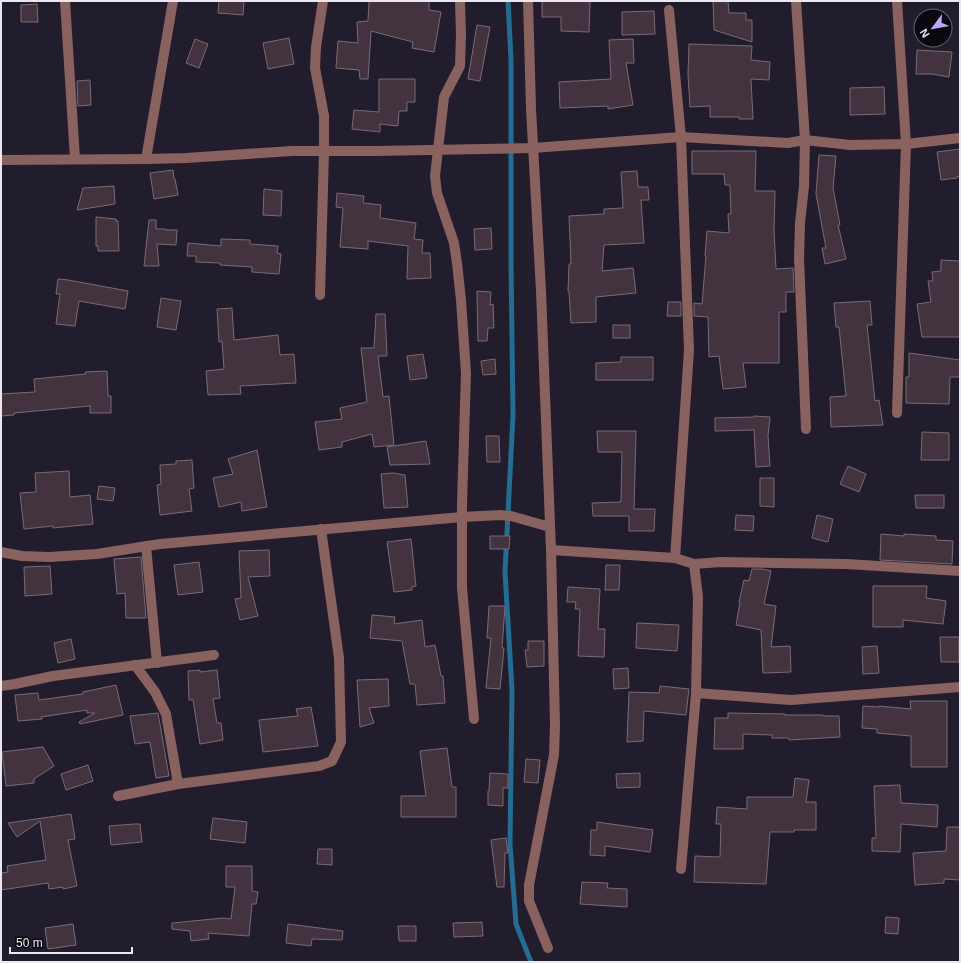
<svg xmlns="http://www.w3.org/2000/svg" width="961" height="963" font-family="Arial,sans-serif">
<rect width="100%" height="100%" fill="#221d2c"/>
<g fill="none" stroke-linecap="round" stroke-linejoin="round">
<polyline stroke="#246c91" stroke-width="5" points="508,1 511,60 511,263 513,415 505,572 512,690 510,844 516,924 531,962"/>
</g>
<g fill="#42333e" stroke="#7c6a76">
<polygon points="219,1 244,1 243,15 218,13"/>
<polygon points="369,1 429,1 429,10 441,12 434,52 412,48 413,42 371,31 368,79 360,79 359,70 336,68 338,41 358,43 357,22 368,21"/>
<polygon points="542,1 590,1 589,32 561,31 561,17 542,17"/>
<polygon points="713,1 728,1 729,13 746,13 746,20 752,20 752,42 714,30"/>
<polygon points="37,4 38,22 21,22 21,5"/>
<polygon points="654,11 655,34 622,35 622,12"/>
<polygon points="477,25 490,27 480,81 468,79"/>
<polygon points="289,38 294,64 268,69 263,43"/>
<polygon points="195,39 208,44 199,68 186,63"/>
<polygon points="633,39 634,63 626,63 633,105 608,109 608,106 560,108 559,82 611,79 609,40"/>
<polygon points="689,44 752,46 751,60 770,62 769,80 751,79 753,119 739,119 739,117 710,117 710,106 690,107 688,74"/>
<polygon points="917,50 952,52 949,77 932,74 916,74"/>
<polygon points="379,79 415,79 415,102 407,102 407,111 399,111 398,126 380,124 380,132 352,129 354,110 379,112"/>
<polygon points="90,80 91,105 78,106 77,81"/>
<polygon points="884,87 885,114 850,115 850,88"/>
<polygon points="960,149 960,176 957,177 957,178 941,180 937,152"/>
<polygon points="692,151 756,151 755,191 775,191 774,231 776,269 793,268 794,292 786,292 786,312 779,312 779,363 743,363 746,387 723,389 719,356 709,357 708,317 694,316 694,303 702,304 706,256 705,256 707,231 729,233 728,214 731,214 730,185 725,185 724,174 692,174"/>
<polygon points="819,155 836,156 833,188 840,225 838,225 846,259 825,264 822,248 826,248 816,194"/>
<polygon points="173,170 174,179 175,179 178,195 154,199 150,173"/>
<polygon points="637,171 638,187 648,187 649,200 641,200 644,243 604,245 602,271 633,268 636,293 596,297 596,322 571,323 569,291 568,291 569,264 571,264 569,216 604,214 604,209 623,208 621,172"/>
<polygon points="114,186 115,204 77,210 83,188"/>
<polygon points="264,189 282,191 281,216 263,215"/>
<polygon points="337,193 364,196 363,203 381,205 380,218 416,223 414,239 423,240 422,253 430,253 431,278 407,279 408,246 368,241 368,249 340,247 343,208 336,207"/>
<polygon points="96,217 116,219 116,221 118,221 119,251 98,251 98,246 96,246"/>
<polygon points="149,220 156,220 156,229 166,229 166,230 177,230 176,245 157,244 159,266 144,266"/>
<polygon points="491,228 492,249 475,250 474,229"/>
<polygon points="221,239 250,240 250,244 278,246 277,253 281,254 279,274 252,272 252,267 220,265 220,263 196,262 196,256 187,256 188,243 221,246"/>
<polygon points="941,260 960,261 960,337 922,337 917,304 931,302 928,281 933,281 932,272 941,271"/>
<polygon points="58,279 68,280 128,291 125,309 79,301 75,326 56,324 60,294 56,294"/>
<polygon points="477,291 491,292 490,305 493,304 494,328 488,328 487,341 478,341"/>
<polygon points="161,298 181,301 176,330 157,327"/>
<polygon points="870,301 872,325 867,325 875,401 879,400 883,425 831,427 830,397 846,396 839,327 836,327 834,303"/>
<polygon points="668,302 681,302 681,316 667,316"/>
<polygon points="232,308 234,340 278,335 280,355 294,354 296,383 240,386 241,394 208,395 206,371 224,369 222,341 219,342 217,309"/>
<polygon points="376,314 385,314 387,356 378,356 383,397 389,396 394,445 374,447 372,434 342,442 342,447 319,450 315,422 342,419 340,408 367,402 361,348 374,348"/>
<rect x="613" y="325" width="17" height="13"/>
<polygon points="909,353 960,360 960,377 950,377 949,404 906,403 906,377 909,377"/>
<polygon points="423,354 427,378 410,380 407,356"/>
<polygon points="621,357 653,357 653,380 596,380 596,363 621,362"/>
<polygon points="495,359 496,374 483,375 481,361"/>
<polygon points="107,371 108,396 111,396 111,413 90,413 90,406 14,413 14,415 1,416 1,394 35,392 34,379 86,374 85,372"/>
<polygon points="754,416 770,417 768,436 770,466 756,467 754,430 715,431 715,418 754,417"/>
<polygon points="597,431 636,431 634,509 655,509 654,531 629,531 629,516 593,516 592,503 621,502 622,452 598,452"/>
<polygon points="922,432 949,433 949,460 921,460"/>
<polygon points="486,436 499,436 500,462 487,462"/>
<polygon points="426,441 430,464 390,465 387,447"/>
<polygon points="257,450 267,507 242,511 241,502 219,507 213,478 233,474 228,459"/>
<polygon points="192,460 194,488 189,489 192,511 160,515 157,485 161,484 160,465 176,464 176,461"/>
<polygon points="848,466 866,474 859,492 840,484"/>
<polygon points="69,471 70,497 90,495 93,524 53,528 53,526 24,529 20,493 36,492 35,473"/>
<polygon points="393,473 405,475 408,507 384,508 381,474"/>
<polygon points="760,478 774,478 774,507 760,506"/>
<polygon points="99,486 115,488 113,501 97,499"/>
<polygon points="915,495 944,495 944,508 916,508"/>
<polygon points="736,515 754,516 753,531 735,530"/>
<polygon points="817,515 833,519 828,542 812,538"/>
<polygon points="881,534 904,536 904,534 936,536 936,540 953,541 952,564 880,560"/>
<polygon points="490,536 510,536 509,549 490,549"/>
<polygon points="411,539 416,586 412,587 412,590 394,592 387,542"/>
<polygon points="269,550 270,576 248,577 258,616 240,620 235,599 241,598 239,551"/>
<polygon points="141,557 146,618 126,618 125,593 117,594 114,559"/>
<polygon points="199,562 203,592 178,595 174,565"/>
<polygon points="606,565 620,565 619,590 605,590"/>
<polygon points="50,566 52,594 25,596 24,567"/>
<polygon points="752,569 762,569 771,571 764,604 776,606 771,647 790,646 791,672 763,673 761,630 736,625 740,602 739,602 744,580 749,581"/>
<polygon points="873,586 927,586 926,598 946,601 943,624 903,620 903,627 873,627"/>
<polygon points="568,587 600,589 598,629 605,629 604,657 578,656 580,609 575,609 576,602 567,602"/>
<polygon points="489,606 505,606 502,648 504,648 500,689 486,688 491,638 487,638"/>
<polygon points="372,615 395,617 394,624 422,620 425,647 435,645 441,676 443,676 445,703 417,705 415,684 410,684 402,641 370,638"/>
<polygon points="637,623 679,625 677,651 636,648"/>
<polygon points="940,637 959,637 959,662 941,662"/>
<polygon points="71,639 75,659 58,663 54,643"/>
<polygon points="528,641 544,641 544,666 527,667 525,650 528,650"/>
<polygon points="877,646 879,673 863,674 862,647"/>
<polygon points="628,668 629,688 614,689 613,669"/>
<polygon points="200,670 200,672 217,670 220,698 213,699 217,723 221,723 223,740 200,744 193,700 189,700 188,671"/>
<polygon points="388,679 389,706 369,708 374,723 360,727 357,680"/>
<polygon points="116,685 123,715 80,724 79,722 95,713 87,713 87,710 41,717 42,719 18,721 15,695 38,693 39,700 83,694 83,692"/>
<polygon points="660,686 689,689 686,715 644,711 643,741 627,742 629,692 659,693"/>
<polygon points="910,701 947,701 947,767 911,767 911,736 877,733 877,729 862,728 863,706 879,707 879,706 911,709"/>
<polygon points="311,707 318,746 263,752 259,720 298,716 296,709"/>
<polygon points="158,713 169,776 156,778 150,742 135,744 130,716"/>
<polygon points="728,713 785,714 785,715 823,715 823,716 839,716 840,737 789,740 789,738 772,738 772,735 743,734 743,749 714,749 715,718 728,718"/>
<polygon points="43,747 54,766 34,779 34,783 6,786 2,752"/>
<polygon points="447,748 452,787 456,787 456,817 401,817 401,796 426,796 420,751"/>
<polygon points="526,759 540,760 538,783 524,782"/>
<polygon points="88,765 93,781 66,790 61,774"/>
<polygon points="490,773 508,774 508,788 503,788 503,806 488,805 488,791 489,791"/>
<polygon points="640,773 640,787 617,788 616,774"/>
<polygon points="795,778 809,780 806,802 816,802 816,830 794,830 794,832 770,832 766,884 694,882 695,856 720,857 721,824 716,824 717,807 747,809 747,797 793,797"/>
<polygon points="900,785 901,803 938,805 937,827 901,824 900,852 872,851 872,838 876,838 874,786"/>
<polygon points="71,814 75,839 68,840 77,886 63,889 63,887 49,889 48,883 1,890 1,873 8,872 7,866 46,860 40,821 17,837 8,823"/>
<polygon points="213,818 247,822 245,843 210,839"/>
<polygon points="597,822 653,830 650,852 605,846 605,856 590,855 591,830 597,830"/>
<polygon points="134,824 140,824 142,842 111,845 109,826"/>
<polygon points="947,827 960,827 960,880 944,879 944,883 915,885 913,853 946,851"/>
<polygon points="506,838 508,853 505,853 504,887 497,887 491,840"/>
<polygon points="318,849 332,849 332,865 317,864"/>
<polygon points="226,866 252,866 252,891 258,892 256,904 252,904 249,936 208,933 209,939 191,941 190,931 172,929 172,923 223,918 231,919 235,887 226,887"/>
<polygon points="582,882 608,883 607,888 627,889 627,907 580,904"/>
<polygon points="886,917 899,918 898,934 885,933"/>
<polygon points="482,922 483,936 454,937 453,923"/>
<polygon points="73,924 76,945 48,949 45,928"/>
<polygon points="288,924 343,931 342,940 312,939 311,946 286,943"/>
<polygon points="398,926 416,926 416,941 399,941"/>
</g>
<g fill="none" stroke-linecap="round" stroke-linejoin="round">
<g stroke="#89625f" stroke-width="10">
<polyline points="65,1 75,159"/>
<polyline points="460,1 461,34 460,66 444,97 435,176 437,193 454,243 457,263 461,300 466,373 462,504 462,588 474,719"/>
<polyline points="528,1 531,109 541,291 551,550 555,725 554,755 529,885 529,901 548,948"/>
<polyline points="796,1 805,140 804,186 800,223 799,258 806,429"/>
<polyline points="897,1 906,144 897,413"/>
<polyline points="669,10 681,137 689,350 675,558"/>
<polyline points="146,159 173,1"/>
<polyline points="1,160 146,159 186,158 292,151 376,151 533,148 681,137 788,143 805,140 850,145 906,144 960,138"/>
<polyline points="320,295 324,151 324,116 315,68 316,47 323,1"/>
<polyline points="146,546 157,663"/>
<polyline points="551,550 675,558 694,564 721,562 846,564 960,571"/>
<polyline points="1,552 22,556 49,557 97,554 160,544 462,517 500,515 511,516 550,527"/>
<polyline points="135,665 155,692 166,714 178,784"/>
<polyline points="1,686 15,684 53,676 214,655"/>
<polyline points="696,693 791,700 960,687"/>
<polyline points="118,796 178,784 319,766 332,761 341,742 339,658 321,529"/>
<polyline points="681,869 696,693 698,597 694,564"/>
</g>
</g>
<rect width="961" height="963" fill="none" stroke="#eae7f1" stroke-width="4"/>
<g transform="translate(933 28) rotate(238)"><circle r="19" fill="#0b090f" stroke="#646269"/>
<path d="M0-3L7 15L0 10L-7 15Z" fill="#bca9f5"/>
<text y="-6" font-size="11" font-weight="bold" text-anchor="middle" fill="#eae7f1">N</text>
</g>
<path d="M10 947v6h122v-6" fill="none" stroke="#eae7f1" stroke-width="2"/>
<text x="16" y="947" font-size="12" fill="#eae7f1" stroke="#0b090f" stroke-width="3" paint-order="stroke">50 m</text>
</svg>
